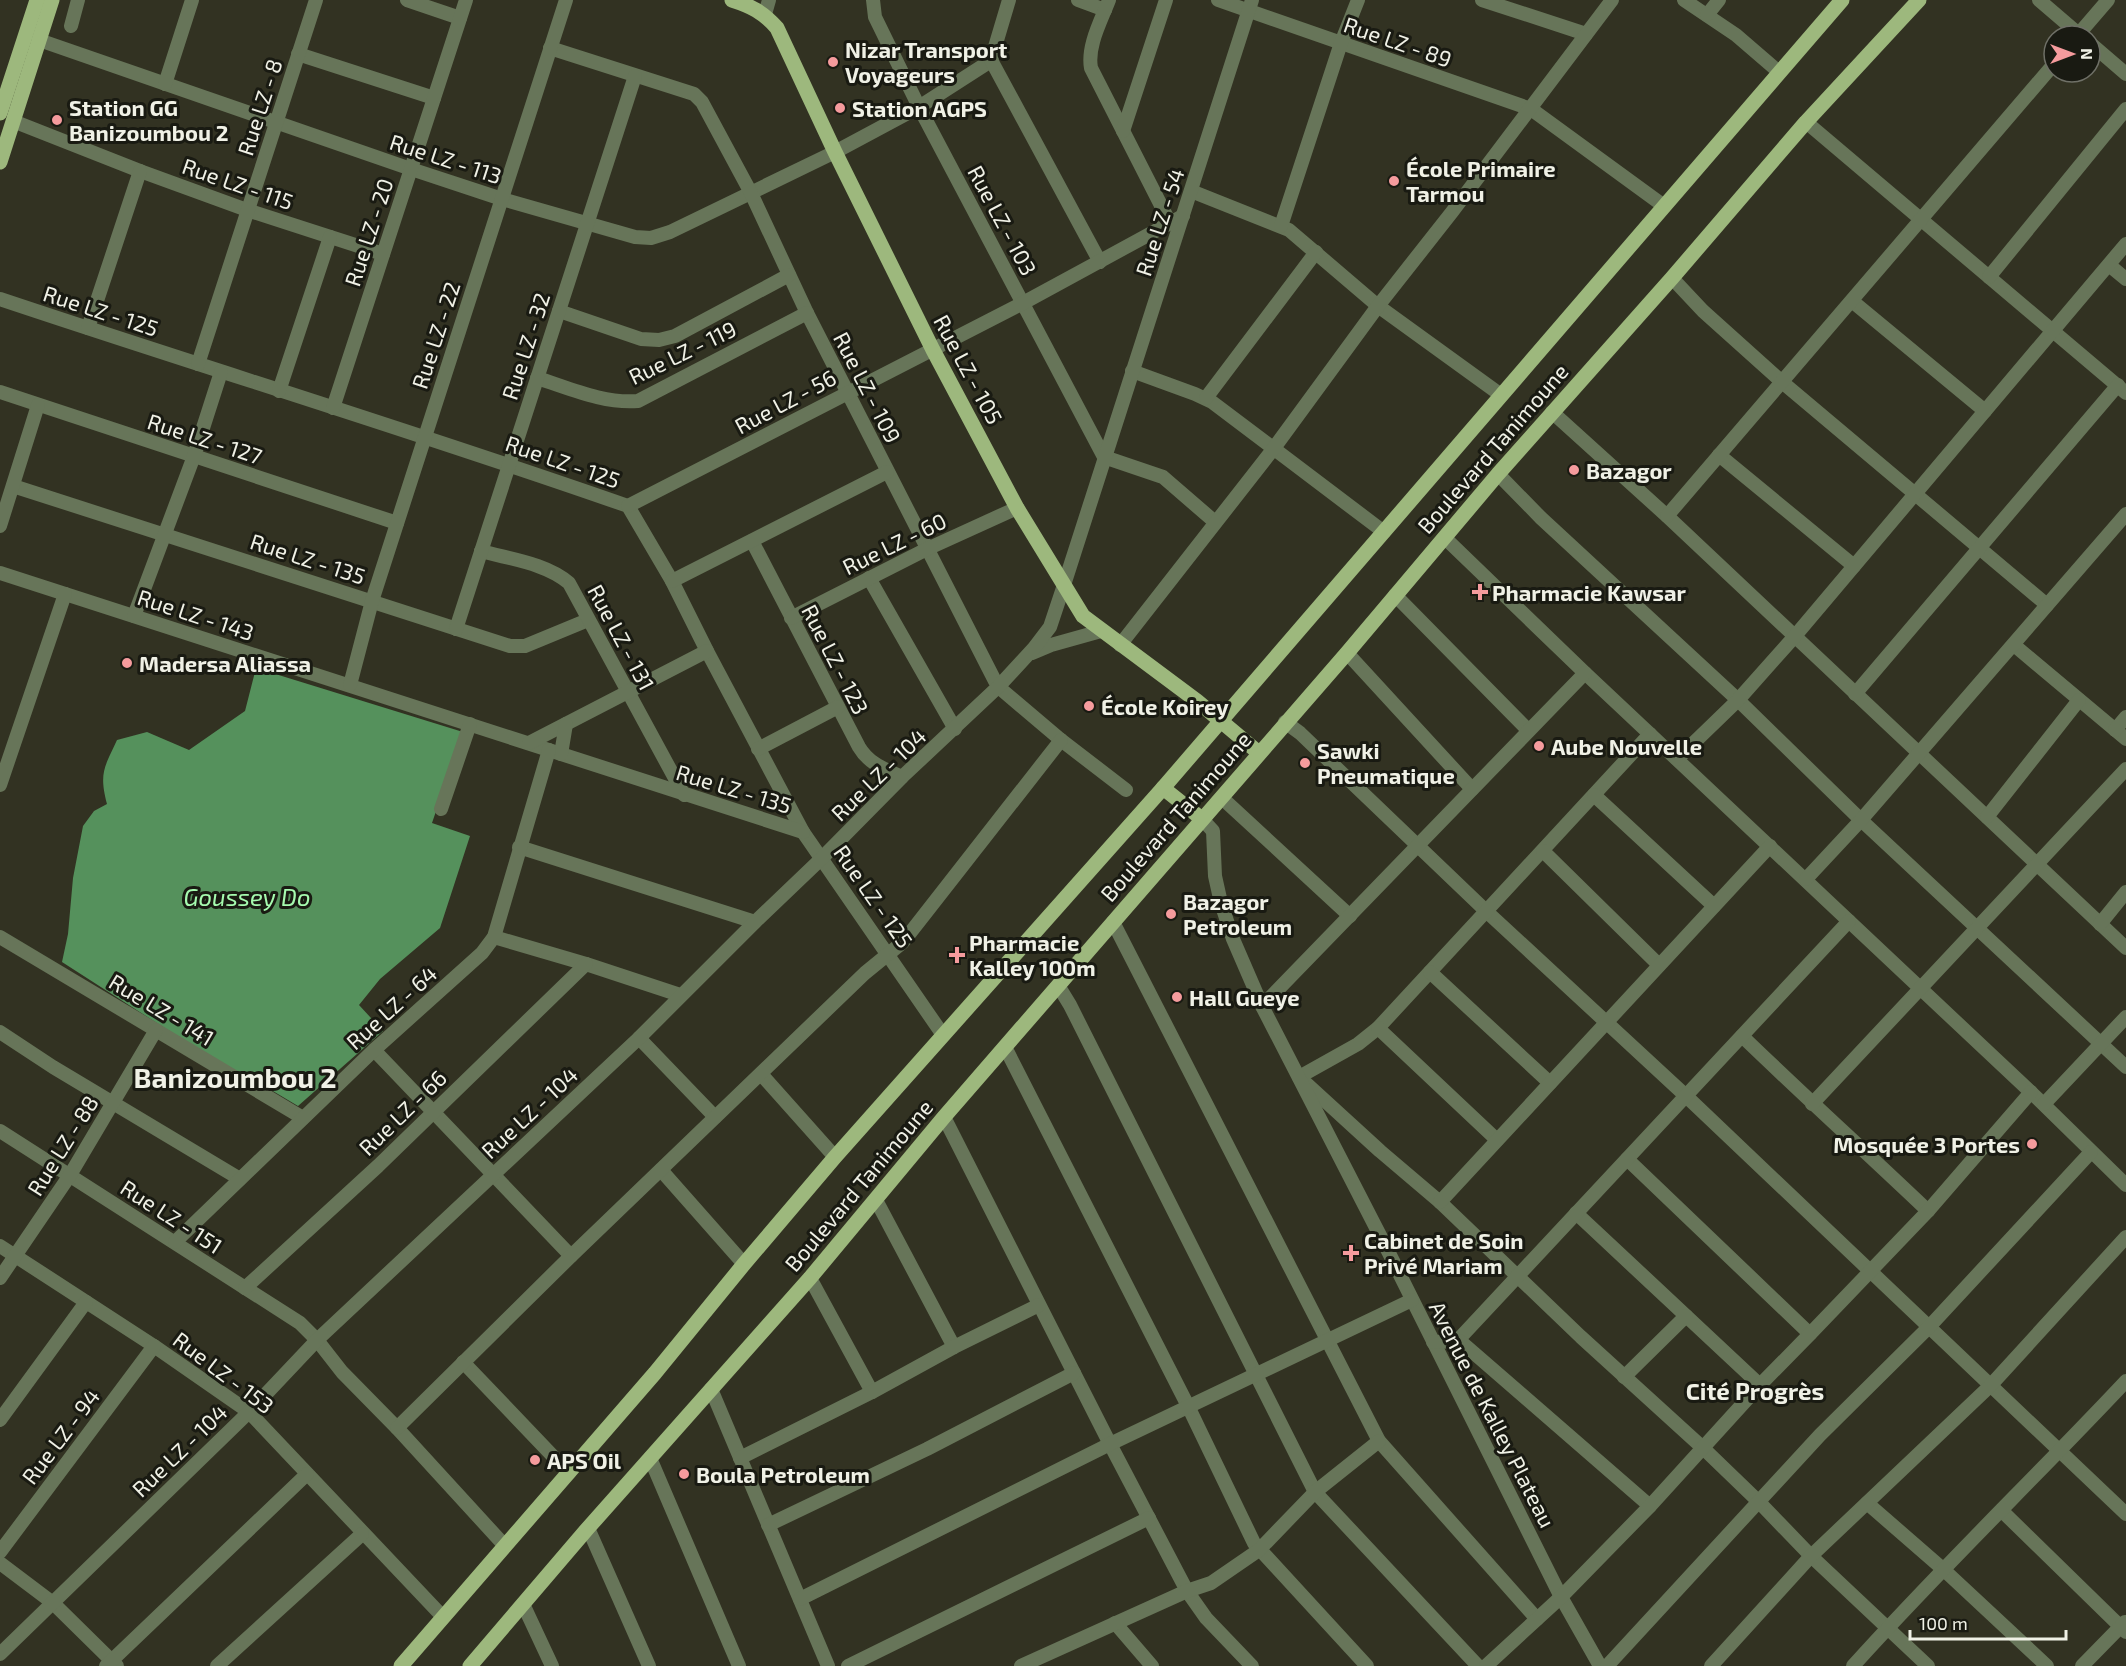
<svg xmlns="http://www.w3.org/2000/svg" width="2126" height="1666" font-family="'Exo 2',sans-serif">
<rect width="100%" height="100%" fill="#323222"/>
<path fill="#55915c" d="M256 668 463 732 432 823 470 836 440 928 380 979 359 1005 383 1031 298 1106 246 1075 236 1074 62 962 68 934 73 878 83 826 94 811 107 804C99 773 104 768 117 740L147 732 189 750 245 711Z"/>
<g fill="none" stroke-linecap="round" stroke-linejoin="round">
<g stroke="#677559" stroke-width="14">
<polyline points="407,0 460,18"/>
<polyline points="873,0 875,17 919,107 1104,457"/>
<polyline points="1078,0 1105,10"/>
<path d="M1109 0C1101 21 1087 46 1091 68L1170 223"/>
<polyline points="1218,0 1531,109 1664,206"/>
<polyline points="1482,0 1586,34"/>
<polyline points="1684,0 1736,35 1779,72"/>
<polyline points="2039,0 2081,36"/>
<polyline points="765,14 769,0"/>
<polyline points="1707,15 1719,0"/>
<polyline points="71,26 78,0"/>
<polyline points="2077,36 2108,0"/>
<polyline points="39,40 411,169 502,199 635,237 651,238 670,232 835,152 919,107 989,62 992,57 1009,0"/>
<polyline points="2090,43 2126,74"/>
<polyline points="550,48 694,94 702,102 751,193 807,313 995,681 1002,690 1061,740 1126,790"/>
<polyline points="298,54 434,98"/>
<polyline points="991,60 1100,262"/>
<polyline points="165,84 192,0"/>
<polyline points="13,121 140,171 247,210 383,254"/>
<polyline points="1806,122 2126,393"/>
<polyline points="1123,131 1166,0"/>
<polyline points="1191,191 1289,230 1378,306 1501,395"/>
<polyline points="1281,226 1341,43 1358,0"/>
<polyline points="2109,265 2126,279"/>
<polyline points="1989,277 2126,109"/>
<polyline points="1672,278 1703,311 1781,381 2047,605"/>
<path d="M0 299C209 369 420 433 628 506L672 581 707 651 803 832 943 1035"/>
<polyline points="1852,301 1985,411"/>
<polyline points="559,311 641,339 659,340 675,336 789,275"/>
<polyline points="88,328 140,171"/>
<polyline points="198,364 316,0"/>
<polyline points="1132,371 1195,394 1212,402 1384,532"/>
<path d="M537 378C569 388 604 404 638 401L807 313"/>
<polyline points="279,391 330,237"/>
<polyline points="0,392 397,523"/>
<polyline points="1206,398 1316,252"/>
<polyline points="333,408 466,0"/>
<polyline points="1552,412 1667,516 2126,948"/>
<polyline points="1719,455 1854,566"/>
<polyline points="1104,457 1163,477 1215,522"/>
<polyline points="1498,474 1541,518 1738,700 1861,820 2126,1067"/>
<polyline points="13,486 510,646 525,646 588,620"/>
<polyline points="628,506 1023,303 1183,216"/>
<polyline points="1667,516 2054,64"/>
<polyline points="0,526 38,405"/>
<polyline points="1445,538 1585,673 2037,1098 2126,1185"/>
<path d="M752 541 859 747C869 764 885 769 902 777"/>
<path d="M481 551C509 559 546 563 569 583L684 795"/>
<polyline points="0,573 803,832"/>
<polyline points="869,578 955,729"/>
<polyline points="672,581 887,472"/>
<polyline points="1395,595 1528,730"/>
<polyline points="134,616 194,456 221,372"/>
<polyline points="791,618 927,549 1017,508"/>
<polyline points="456,629 635,76"/>
<polyline points="1120,645 1274,448 1378,306 1452,212 1612,0"/>
<polyline points="2014,645 2126,739"/>
<polyline points="1032,653 1051,645 1101,631"/>
<polyline points="1347,653 1472,789"/>
<polyline points="350,685 372,601 566,0"/>
<polyline points="1855,694 2118,385"/>
<polyline points="1285,722 1300,733 1486,911 1686,1096 2126,1514"/>
<polyline points="2115,730 2126,717"/>
<polyline points="1650,734 1378,1028 1358,1044 1299,1077 1380,1151 1440,1202 1581,1337 1703,1448 1759,1502 1811,1556 1928,1666"/>
<polyline points="529,743 707,651"/>
<polyline points="758,749 838,707"/>
<polyline points="561,754 566,724"/>
<polyline points="1677,759 1738,700 1795,636 2126,244"/>
<polyline points="0,785 65,594"/>
<polyline points="1594,795 1714,906"/>
<polyline points="1222,798 1350,916"/>
<polyline points="441,809 470,724"/>
<polyline points="1987,817 2079,700"/>
<polyline points="1202,819 1213,831 1215,876 1221,903 1233,939 1262,1006 1388,1251 1561,1597 1600,1666"/>
<polyline points="519,847 755,922"/>
<polyline points="1543,851 1659,965"/>
<polyline points="1806,879 1861,820 2126,514"/>
<polyline points="1113,922 1379,1441 1537,1619"/>
<polyline points="2100,924 2126,892"/>
<polyline points="0,937 303,1118"/>
<polyline points="494,937 586,964 680,995"/>
<polyline points="1430,972 1550,1083"/>
<polyline points="1059,987 1070,1005 1315,1492 1478,1666"/>
<polyline points="1262,1006 1585,673"/>
<polyline points="1378,1028 1497,1140"/>
<polyline points="0,1032 53,1067 240,1179"/>
<path d="M1742 1036C1803 1095 1866 1152 1928 1211"/>
<polyline points="639,1038 715,1117"/>
<polyline points="1005,1047 1188,1406 1254,1543 1367,1666"/>
<polyline points="374,1050 571,1256"/>
<polyline points="761,1074 835,1157"/>
<polyline points="1812,1104 2126,769"/>
<polyline points="2044,1104 2126,1017"/>
<polyline points="944,1117 1110,1444 1187,1591 1206,1618 1252,1666"/>
<polyline points="0,1131 300,1323 317,1340 342,1372 397,1428 505,1546"/>
<polyline points="1627,1159 1810,1334"/>
<polyline points="661,1170 744,1264"/>
<polyline points="876,1200 954,1347"/>
<polyline points="1440,1202 1770,846"/>
<polyline points="1576,1213 1760,1385"/>
<polyline points="175,1242 374,1050 482,953 494,937 549,750"/>
<polyline points="0,1246 154,1346 249,1412 443,1617"/>
<polyline points="0,1278 70,1175 156,1030"/>
<polyline points="810,1278 872,1392"/>
<polyline points="245,1288 378,1166 586,964"/>
<polyline points="1458,1340 1849,921"/>
<polyline points="1433,1342 1460,1341 1650,1506"/>
<polyline points="463,1362 569,1473"/>
<polyline points="1624,1377 1686,1316"/>
<polyline points="711,1389 828,1666"/>
<polyline points="0,1420 86,1302"/>
<polyline points="397,1428 571,1256 865,973 903,942 1061,740"/>
<polyline points="650,1458 739,1666"/>
<polyline points="740,1458 872,1392 954,1347 1039,1305"/>
<polyline points="1867,1503 1944,1570 2047,1666"/>
<polyline points="2002,1511 2126,1632"/>
<polyline points="768,1525 927,1449 1074,1373"/>
<polyline points="588,1528 649,1666"/>
<polyline points="0,1552 154,1346"/>
<polyline points="0,1563 53,1603 117,1666"/>
<polyline points="800,1599 1110,1444 1412,1300"/>
<polyline points="523,1604 552,1666"/>
<polyline points="1115,1623 1152,1666"/>
<polyline points="0,1654 249,1412 317,1340 639,1038 755,922 822,858 902,777 999,686 1034,648 1050,627 1064,585 1252,0"/>
<polyline points="106,1666 307,1474"/>
<polyline points="217,1666 362,1534"/>
<polyline points="848,1666 1149,1518"/>
<polyline points="1021,1666 1187,1591 1211,1583 1259,1550 1315,1492 1379,1441"/>
<polyline points="1486,1666 1561,1597 1650,1506 1760,1385 1810,1334 1928,1211 2031,1092"/>
<polyline points="1607,1666 1820,1435 1929,1327 2091,1152"/>
<polyline points="1711,1666 1811,1556 1990,1386 2126,1237"/>
<path d="M1853 1666C1941 1568 2036 1477 2126 1381"/>
<polyline points="2082,1666 2125,1622"/>
</g>
<g stroke="#9db87d" stroke-width="15">
<path d="M732 0C751 6 763 12 777 28L835 152 933 350 1017 508 1083 616 1197 701 1259 753"/>
<polyline points="0,113 37,0"/>
<polyline points="0,162 52,0"/>
<polyline points="1163,788 1202,819"/>
<polyline points="401,1666 655,1373 744,1264 835,1157 1163,788 1842,0"/>
<polyline points="470,1666 588,1528 810,1278 944,1117 1347,653 1498,474 1672,278 1806,122 1919,0"/>
</g>
</g>
<g fill="#f59b9d" stroke="#191a12" stroke-width="2">
<circle cx="833" cy="62" r="6"/>
<circle cx="840" cy="108" r="6"/>
<circle cx="57" cy="120" r="6"/>
<circle cx="1394" cy="181" r="6"/>
<circle cx="1574" cy="470" r="6"/>
<path d="M1477 583h6v6h6v6h-6v6h-6v-6h-6v-6h6z"/>
<circle cx="127" cy="663" r="6"/>
<circle cx="1089" cy="706" r="6"/>
<circle cx="1539" cy="746" r="6"/>
<circle cx="1305" cy="763" r="6"/>
<circle cx="1171" cy="914" r="6"/>
<path d="M954 946h6v6h6v6h-6v6h-6v-6h-6v-6h6z"/>
<circle cx="1177" cy="997" r="6"/>
<circle cx="2032" cy="1144" r="6"/>
<path d="M1348 1244h6v6h6v6h-6v6h-6v-6h-6v-6h6z"/>
<circle cx="535" cy="1460" r="6"/>
<circle cx="684" cy="1474" r="6"/>
</g>
<g text-anchor="middle" dominant-baseline="central" stroke-width="6" stroke-linejoin="round" paint-order="stroke">
<g font-size="22" fill="#f0f1e6" stroke="#191a12">
<text transform="translate(1398 41) rotate(19)">Rue LZ - 89</text>
<text transform="translate(259 107) rotate(-72)">Rue LZ - 8</text>
<text transform="translate(446 158) rotate(18)">Rue LZ - 113</text>
<text transform="translate(238 183) rotate(19)">Rue LZ - 115</text>
<text transform="translate(1003 220) rotate(62)">Rue LZ - 103</text>
<text transform="translate(1159 222) rotate(-72)">Rue LZ - 54</text>
<text transform="translate(368 232) rotate(-72)">Rue LZ - 20</text>
<text transform="translate(101 310) rotate(18)">Rue LZ - 125</text>
<text transform="translate(435 335) rotate(-72)">Rue LZ - 22</text>
<text transform="translate(525 346) rotate(-72)">Rue LZ - 32</text>
<text transform="translate(682 352) rotate(-26)">Rue LZ - 119</text>
<text transform="translate(969 369) rotate(62)">Rue LZ - 105</text>
<text transform="translate(868 387) rotate(63)">Rue LZ - 109</text>
<text transform="translate(785 401) rotate(-28)">Rue LZ - 56</text>
<text transform="translate(205 438) rotate(18)">Rue LZ - 127</text>
<text transform="translate(1492 448) rotate(-49)">Boulevard Tanimoune</text>
<text transform="translate(563 461) rotate(19)">Rue LZ - 125</text>
<text transform="translate(894 543) rotate(-26)">Rue LZ - 60</text>
<text transform="translate(308 558) rotate(18)">Rue LZ - 135</text>
<text transform="translate(196 614) rotate(18)">Rue LZ - 143</text>
<text transform="translate(622 637) rotate(62)">Rue LZ - 131</text>
<text transform="translate(836 659) rotate(63)">Rue LZ - 123</text>
<text transform="translate(878 774) rotate(-44)">Rue LZ - 104</text>
<text transform="translate(734 788) rotate(17)">Rue LZ - 135</text>
<text transform="translate(1175 816) rotate(-49)">Boulevard Tanimoune</text>
<text transform="translate(874 896) rotate(55)">Rue LZ - 125</text>
<text transform="translate(391 1007) rotate(-42)">Rue LZ - 64</text>
<text transform="translate(162 1009) rotate(31)">Rue LZ - 141</text>
<text transform="translate(402 1112) rotate(-44)">Rue LZ - 66</text>
<text transform="translate(529 1112) rotate(-43)">Rue LZ - 104</text>
<text transform="translate(62 1145) rotate(-58)">Rue LZ - 88</text>
<text transform="translate(858 1185) rotate(-50)">Boulevard Tanimoune</text>
<text transform="translate(172 1216) rotate(33)">Rue LZ - 151</text>
<text transform="translate(224 1372) rotate(37)">Rue LZ - 153</text>
<text transform="translate(1493 1414) rotate(63)">Avenue de Kalley Plateau</text>
<text transform="translate(60 1436) rotate(-53)">Rue LZ - 94</text>
<text transform="translate(179 1450) rotate(-44)">Rue LZ - 104</text>
</g>
<g font-size="22" font-weight="bold" fill="#f0f1e6" stroke="#191a12" text-anchor="start">
<text x="845" y="49">Nizar Transport<tspan x="845" dy="25">Voyageurs</tspan></text>
<text x="69" y="107">Station GG<tspan x="69" dy="25">Banizoumbou 2</tspan></text>
<text x="852" y="108">Station AGPS</text>
<text x="1406" y="168">École Primaire<tspan x="1406" dy="25">Tarmou</tspan></text>
<text x="1586" y="470">Bazagor</text>
<text x="1492" y="592">Pharmacie Kawsar</text>
<text x="139" y="663">Madersa Aliassa</text>
<text x="1101" y="706">École Koirey</text>
<text x="1551" y="746">Aube Nouvelle</text>
<text x="1317" y="750">Sawki<tspan x="1317" dy="25">Pneumatique</tspan></text>
<text x="1183" y="901">Bazagor<tspan x="1183" dy="25">Petroleum</tspan></text>
<text x="969" y="942">Pharmacie<tspan x="969" dy="25">Kalley 100m</tspan></text>
<text x="1189" y="997">Hall Gueye</text>
<text x="2020" y="1144" text-anchor="end">Mosquée 3 Portes</text>
<text x="1364" y="1240">Cabinet de Soin<tspan x="1364" dy="25">Privé Mariam</tspan></text>
<text x="547" y="1460">APS Oil</text>
<text x="696" y="1474">Boula Petroleum</text>
</g>
<g font-size="24" font-style="italic" fill="#a6fbaf" stroke="#191a12">
<text x="247" y="896">Goussey Do</text>
</g>
<g font-size="24" font-weight="bold" fill="#f0f1e6" stroke="#191a12">
<text x="1755" y="1390">Cité Progrès</text>
</g>
<g font-size="28" font-weight="bold" fill="#f0f1e6" stroke="#191a12">
<text x="235" y="1077">Banizoumbou 2</text>
</g>
</g>
<g transform="translate(2072 54) rotate(90)"><circle r="28" fill="#191a12" stroke="#6f7067" stroke-width="1.5"/>
<path d="M0-4.5L10 22L0 15L-10 22Z" fill="#f59b9d"/>
<text y="-9" font-size="16" font-weight="bold" text-anchor="middle" fill="#f0f1e6">N</text>
</g>
<path d="M1910 1630v9h156v-9" fill="none" stroke="#f0f1e6" stroke-width="3"/>
<text x="1919" y="1630" font-size="18" fill="#f0f1e6" stroke="#191a12" stroke-width="4.5" paint-order="stroke">100 m</text>
</svg>
